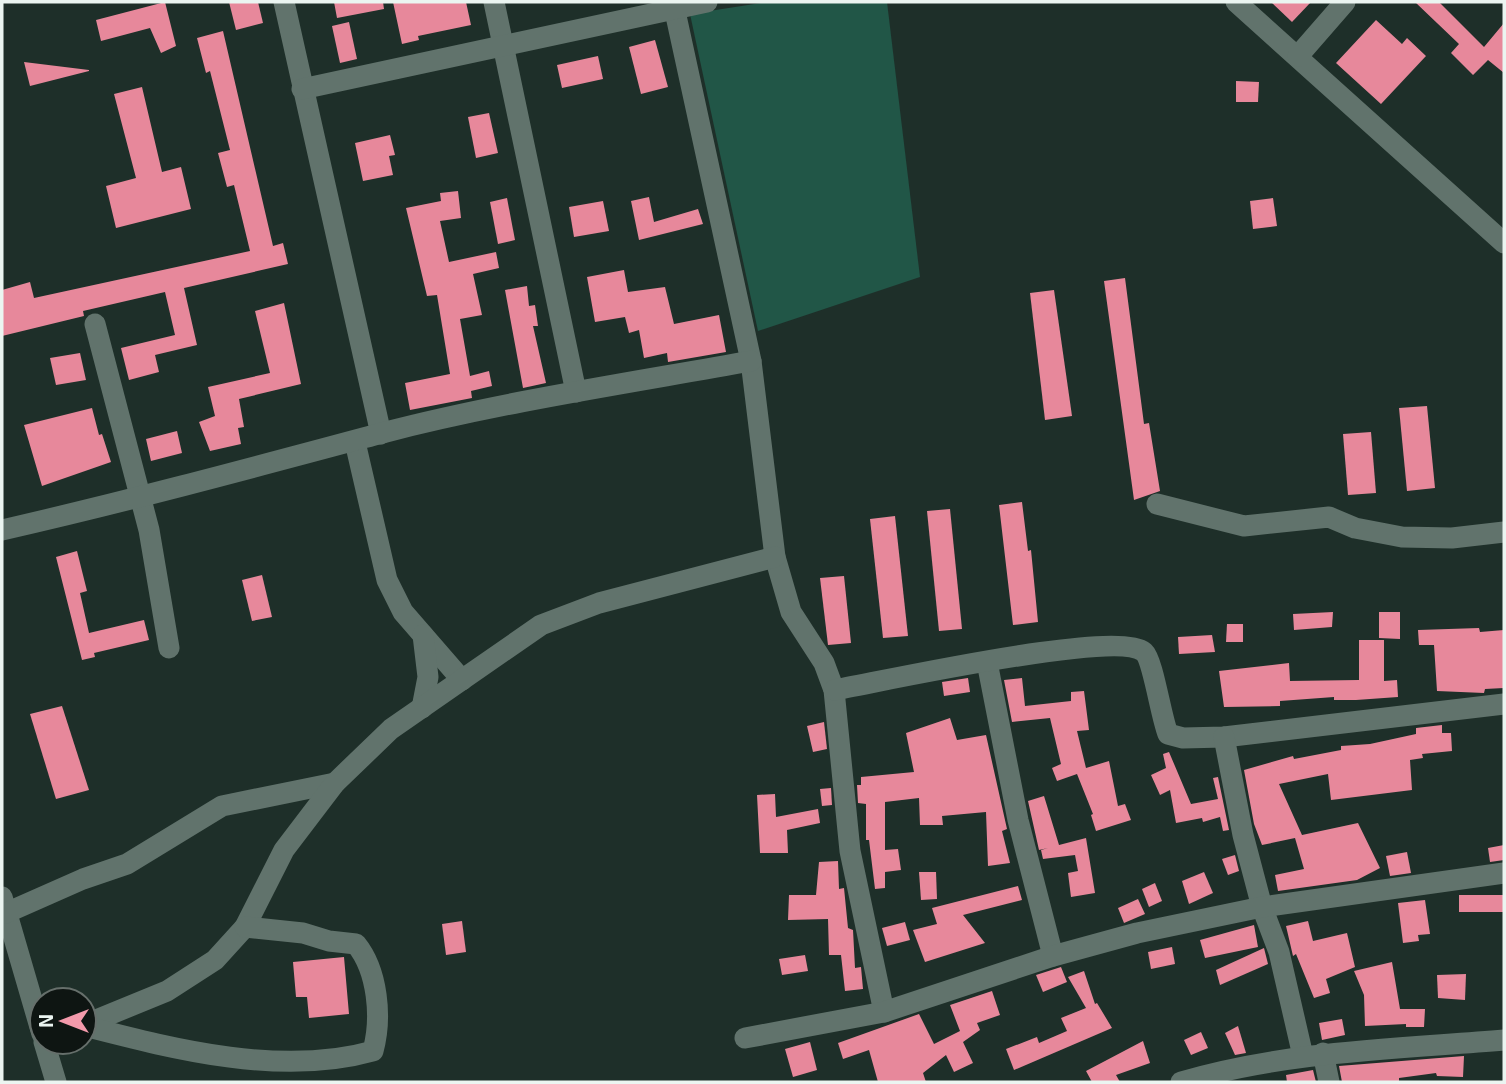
<svg xmlns="http://www.w3.org/2000/svg" width="1506" height="1084" font-family="'Exo 2',sans-serif">
<rect width="100%" height="100%" fill="#1e2f29"/>
<polygon fill="#215647" points="767,2 887,2 920,277 758,331 690,14"/>
<g fill="#e7889b">
<polygon points="165,2 176,46 161,53 150,28 101,41 96,20"/>
<polygon points="229,2 258,2 263,23 236,30"/>
<polygon points="334,2 383,2 384,9 337,18"/>
<polygon points="393,2 466,2 471,25 418,36 419,40 402,44"/>
<polygon points="1271,2 1311,2 1292,22"/>
<polygon points="1415,2 1439,2 1484,47 1504,23 1504,73 1488,60 1473,75 1451,53 1459,44"/>
<polygon points="1376,20 1402,44 1407,38 1426,56 1381,104 1336,63"/>
<polygon points="349,22 357,59 340,63 332,26"/>
<polygon points="223,31 273,246 283,243 288,264 184,288 197,345 155,355 159,372 129,380 121,348 175,335 165,292 83,311 84,316 2,336 2,290 30,282 34,298 250,251 234,185 227,187 218,153 230,150 210,71 206,73 197,38"/>
<polygon points="655,40 668,87 641,94 629,47"/>
<polygon points="598,56 603,79 562,88 557,65"/>
<polygon points="24,62 89,70 89,71 30,86"/>
<polygon points="1236,81 1259,82 1258,102 1236,102"/>
<polygon points="142,87 162,172 181,167 191,209 116,228 106,186 136,178 114,94"/>
<polygon points="489,113 498,153 476,158 468,117"/>
<polygon points="390,135 395,155 389,156 393,175 363,181 355,143"/>
<polygon points="458,191 461,218 440,221 449,262 496,252 499,268 473,274 482,315 460,319 470,376 489,371 492,386 471,391 472,398 410,410 405,383 450,374 437,295 427,296 406,208 441,201 440,193"/>
<polygon points="649,197 654,222 698,209 703,224 639,240 631,201"/>
<polygon points="507,198 515,240 498,244 490,202"/>
<polygon points="1273,198 1277,226 1253,229 1250,201"/>
<polygon points="603,201 609,231 574,237 569,207"/>
<polygon points="624,270 628,292 665,287 674,324 719,315 726,352 668,362 667,353 644,358 639,330 629,333 625,317 595,322 587,277"/>
<polygon points="1125,278 1144,424 1149,423 1160,491 1134,500 1104,281"/>
<polygon points="527,286 529,306 535,305 538,326 533,326 546,383 523,388 505,290"/>
<polygon points="1054,290 1072,416 1045,420 1030,293"/>
<polygon points="284,303 301,384 239,399 244,427 238,428 241,444 210,451 199,422 215,416 208,387 270,373 255,311"/>
<polygon points="80,353 86,380 56,385 50,358"/>
<polygon points="1427,406 1435,488 1407,491 1399,408"/>
<polygon points="92,408 99,435 102,434 111,462 42,486 24,425"/>
<polygon points="177,431 182,453 151,461 146,439"/>
<polygon points="1371,432 1376,493 1348,495 1343,434"/>
<polygon points="1022,502 1028,551 1031,550 1038,622 1013,625 999,505"/>
<polygon points="950,509 962,629 939,631 927,511"/>
<polygon points="895,516 908,636 883,638 870,519"/>
<polygon points="77,551 87,591 80,593 89,633 144,620 149,640 94,653 95,657 82,660 56,557"/>
<polygon points="262,575 272,617 252,621 242,580"/>
<polygon points="844,576 851,643 828,645 820,578"/>
<polygon points="1333,612 1332,627 1294,630 1293,614"/>
<polygon points="1379,612 1400,612 1400,639 1379,638"/>
<polygon points="1227,624 1243,624 1243,642 1226,642"/>
<polygon points="1479,628 1480,632 1504,630 1504,688 1485,689 1484,693 1437,691 1434,645 1419,645 1418,630"/>
<polygon points="1212,635 1215,652 1179,654 1178,637"/>
<polygon points="1359,640 1384,640 1384,681 1397,680 1398,697 1356,700 1334,700 1334,697 1280,701 1280,706 1224,707 1219,671 1289,663 1290,681 1359,680"/>
<polygon points="968,678 970,692 944,696 942,682"/>
<polygon points="1022,678 1025,706 1071,701 1071,692 1084,691 1089,730 1077,731 1086,768 1109,761 1118,806 1125,804 1131,820 1096,831 1091,815 1093,814 1077,774 1057,781 1052,768 1061,764 1050,718 1012,722 1004,680"/>
<polygon points="62,706 89,790 56,799 30,714"/>
<polygon points="950,718 957,740 986,735 1007,829 1002,831 1010,863 988,866 986,812 942,816 943,825 920,825 919,798 885,802 885,850 898,849 901,870 885,872 885,888 875,889 869,840 866,840 866,804 858,803 857,785 861,785 861,777 914,772 906,733"/>
<polygon points="824,722 827,749 813,752 807,726"/>
<polygon points="1442,725 1442,733 1451,733 1452,751 1422,754 1423,758 1410,760 1412,790 1331,800 1328,774 1279,784 1302,835 1358,823 1380,868 1357,880 1278,891 1275,875 1304,869 1295,838 1262,845 1254,824 1244,770 1293,756 1294,759 1341,750 1341,746 1370,744 1416,734 1416,728"/>
<polygon points="1169,752 1191,804 1218,799 1213,778 1218,777 1229,830 1223,831 1220,817 1203,822 1202,818 1176,823 1170,790 1160,795 1151,775 1166,768 1163,754"/>
<polygon points="831,788 832,805 822,806 820,789"/>
<polygon points="775,794 776,817 818,809 820,823 787,830 788,853 760,853 757,795"/>
<polygon points="1044,796 1059,845 1086,838 1095,893 1071,897 1068,873 1078,871 1075,855 1043,859 1041,850 1048,848 1039,850 1028,801"/>
<polygon points="1504,845 1504,860 1490,862 1488,848"/>
<polygon points="1407,852 1411,873 1390,876 1386,856"/>
<polygon points="1235,855 1239,871 1228,875 1222,859"/>
<polygon points="838,861 839,889 844,888 848,928 853,930 855,968 861,967 863,989 845,991 841,955 829,955 828,919 788,920 789,895 816,895 819,862"/>
<polygon points="919,872 936,872 937,899 921,900"/>
<polygon points="1204,872 1213,893 1189,904 1182,881"/>
<polygon points="1155,883 1162,901 1149,907 1142,889"/>
<polygon points="1018,886 1022,900 963,915 985,943 925,962 913,930 937,924 932,908"/>
<rect x="1459" y="895" width="45" height="17"/>
<polygon points="1138,899 1145,914 1124,923 1118,908"/>
<polygon points="1425,900 1430,934 1418,935 1419,941 1403,943 1398,903"/>
<polygon points="462,921 466,952 446,955 442,924"/>
<polygon points="1308,921 1313,941 1347,933 1355,967 1326,979 1330,993 1314,998 1296,954 1293,956 1286,926"/>
<polygon points="905,922 910,940 887,946 882,928"/>
<polygon points="1254,925 1258,947 1205,958 1200,940"/>
<polygon points="1172,947 1175,964 1151,969 1148,952"/>
<polygon points="1264,948 1268,964 1220,985 1216,970"/>
<polygon points="805,955 808,971 782,975 779,959"/>
<polygon points="344,957 349,1014 309,1018 307,997 296,997 293,962"/>
<polygon points="1392,962 1400,1009 1425,1009 1424,1027 1406,1027 1406,1024 1365,1026 1364,995 1354,971"/>
<polygon points="1061,967 1067,982 1043,992 1036,975"/>
<polygon points="1084,971 1095,1004 1097,1003 1112,1028 1014,1070 1006,1049 1037,1037 1039,1043 1067,1031 1061,1018 1086,1008 1068,977"/>
<polygon points="1466,974 1465,1000 1438,998 1437,975"/>
<polygon points="992,991 1000,1015 977,1023 980,1030 963,1042 973,1063 954,1072 946,1055 923,1073 926,1082 878,1082 869,1050 843,1059 838,1043 919,1014 934,1044 960,1031 950,1005"/>
<polygon points="1342,1019 1345,1035 1322,1040 1319,1023"/>
<polygon points="1238,1026 1246,1053 1235,1055 1225,1033"/>
<polygon points="1201,1032 1208,1048 1191,1055 1184,1040"/>
<polygon points="1143,1041 1150,1063 1116,1075 1120,1082 1092,1082 1086,1071"/>
<polygon points="810,1042 817,1070 793,1077 785,1049"/>
<polygon points="1464,1056 1463,1077 1437,1076 1436,1073 1399,1078 1399,1082 1342,1082 1339,1066"/>
<polygon points="1313,1070 1316,1082 1287,1082 1286,1075"/>
</g>
<g fill="none" stroke-linecap="round" stroke-linejoin="round">
<g stroke="#61736c" stroke-width="21">
<polyline points="284,2 381,434"/>
<polyline points="494,2 576,392"/>
<polyline points="673,2 751,361 775,557 791,612 824,663 834,690 850,851 884,1012"/>
<polyline points="1236,2 1504,243"/>
<polyline points="1298,56 1345,2"/>
<polyline points="302,89 707,2"/>
<polyline points="95,324 149,530 169,648"/>
<polyline points="355,442 387,580 403,612 462,680"/>
<polyline points="1157,504 1244,526 1329,517 1355,528 1402,537 1452,538 1504,532"/>
<path d="M2 530C129 501 255 467 382 433 501 402 629 383 751 361"/>
<polyline points="987,662 1018,820 1053,956"/>
<path d="M834 690C880 682 1116 629 1144 652 1153 660 1161 717 1168 734L1183 738 1224 737 1504 704"/>
<polyline points="422,708 428,677 423,635"/>
<polyline points="1224,737 1243,835 1262,907 1279,952 1303,1056"/>
<polyline points="2,897 42,1034"/>
<polyline points="6,913 83,879 127,864 222,806 335,783"/>
<polyline points="84,1025 167,991 215,960 245,927 284,850 335,783 391,729 541,625 599,603 775,557"/>
<path d="M84 1026C174 1049 281 1077 373 1051 382 1018 378 971 356 944L329 941 303 933 245 927"/>
<polyline points="745,1038 884,1012 1053,956 1137,933 1262,907 1504,873"/>
<polyline points="44,1042 56,1082"/>
<polyline points="1323,1053 1329,1082"/>
<path d="M1181 1082C1287 1051 1395 1049 1504 1040"/>
</g>
</g>
<rect width="1506" height="1084" fill="none" stroke="#ebf5f1" stroke-width="7"/>
<g transform="translate(63 1021) rotate(270)"><circle r="33" fill="#0e1512" stroke="#666f6b" stroke-width="2"/>
<path d="M0-5L12 26L0 18L-12 26Z" fill="#f39aab"/>
<text y="-10" font-size="19" font-weight="bold" text-anchor="middle" fill="#ebf5f1">N</text>
</g>
</svg>
